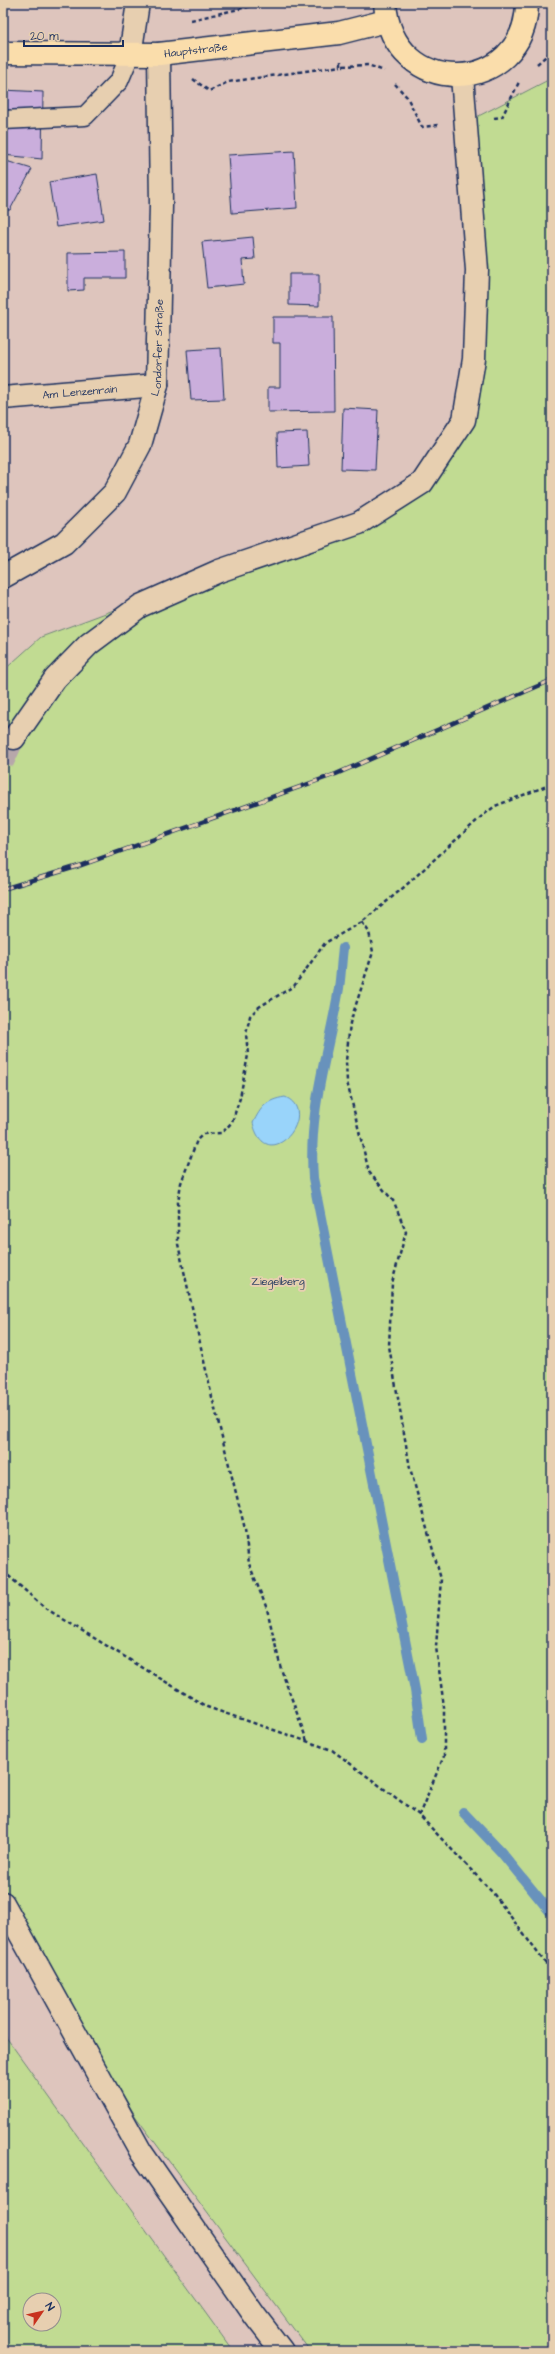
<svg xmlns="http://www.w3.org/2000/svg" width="555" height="2354" font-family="'Architects Daughter',sans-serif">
<rect width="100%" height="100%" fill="#dec5bd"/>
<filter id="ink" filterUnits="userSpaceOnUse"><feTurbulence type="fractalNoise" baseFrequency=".025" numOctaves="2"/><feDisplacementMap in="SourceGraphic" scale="8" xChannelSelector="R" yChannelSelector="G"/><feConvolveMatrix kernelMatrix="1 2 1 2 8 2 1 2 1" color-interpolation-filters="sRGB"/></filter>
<g filter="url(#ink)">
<g fill="#c1db92" stroke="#6e8578" fill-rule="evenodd">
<polygon points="552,78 552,2351 310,2351 136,2117 3,1891 3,671 41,637 219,571 359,523 422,483 464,420 474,359 467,122"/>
<path d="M3 2033 233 2351H3ZM30 2300H54V2324H30Z"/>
</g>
<path fill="#99d4fa" stroke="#6792bc" d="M285 1097C322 1112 267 1179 253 1123 261 1107 266 1100 285 1097Z"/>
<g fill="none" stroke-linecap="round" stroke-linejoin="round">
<g stroke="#6792bc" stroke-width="10">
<path d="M343 948C341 963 341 979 338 994 327 1057 308 1112 313 1178L415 1690 422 1739"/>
<polyline points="463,1812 501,1852 552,1914"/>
</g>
</g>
<g fill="#caaedc" stroke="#1b2f5e">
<polygon points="3,90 43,92 42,159 3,155"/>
<polygon points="294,151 297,208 232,213 228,155"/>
<polygon points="3,160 32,169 10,210 3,210"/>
<polygon points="97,174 104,220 56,227 49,182"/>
<polygon points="253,237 255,259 242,260 244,284 207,288 202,242"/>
<polygon points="125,252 125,278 84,278 84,290 68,291 68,253"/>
<polygon points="289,274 319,274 319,306 289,305"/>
<polygon points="273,317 333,317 334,411 268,412 268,387 280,387 280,343 273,343"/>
<polygon points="221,348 224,399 191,400 187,350"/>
<polygon points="343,408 378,410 375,470 341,469"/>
<polygon points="307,432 309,466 278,468 277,433"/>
</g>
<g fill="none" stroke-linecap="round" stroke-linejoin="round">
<polyline stroke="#b7a7aa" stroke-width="22" stroke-dasharray="22 11" stroke-linecap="butt" points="3,762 14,738"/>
<defs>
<polyline id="lane" points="3,120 85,116 119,81 130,55"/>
<g id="street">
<polyline points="130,55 138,3"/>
<path id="s1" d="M3 398 157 385"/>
<path id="s2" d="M3 577 64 543 115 492 140 445 157 385 161 205 159 54"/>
</g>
<g id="secondary">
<polyline points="14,738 55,679 89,644 140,606 219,571 359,523 422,483 464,420 474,359 477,270 462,76"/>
<polyline points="3,1903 141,2152 255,2316 282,2351"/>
</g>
<g id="primary">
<path d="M385 3C392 102 526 96 527 3"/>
<path id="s3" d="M3 53 159 54 339 33 386 21"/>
</g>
</defs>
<use href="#lane" stroke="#1b2f5e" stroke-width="21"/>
<use href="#street" stroke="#1b2f5e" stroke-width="25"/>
<use href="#secondary" stroke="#1b2f5e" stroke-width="25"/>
<use href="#primary" stroke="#1b2f5e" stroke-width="25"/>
<g stroke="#1b2f5e" stroke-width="2.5" stroke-dasharray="4 3" stroke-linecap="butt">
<polyline points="191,20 265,3"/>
<polyline points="341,61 341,66 368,65 384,71"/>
<polyline points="537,64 552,51"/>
<polyline points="193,79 209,91 228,82 341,66"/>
<polyline points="395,84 407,97 422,127 438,125"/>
<polyline points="494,118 502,117 519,82"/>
<polyline points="362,922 369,932 373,952 350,1023 346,1061 347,1082 369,1172 394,1202 406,1232 392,1283 389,1346 410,1468 441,1579 436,1647 444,1707 444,1756 419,1815"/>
<polyline points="3,1571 45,1608 207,1707 332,1750 419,1815 493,1893 552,1972"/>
<polyline points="307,1741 281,1669 267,1609 249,1564 245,1529 212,1397 178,1244 178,1202 181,1183 197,1140 203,1134 222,1133 232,1122 240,1098 248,1055 246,1034 250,1016 259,1007 294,986 325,943 362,922 403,888 481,817 495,806 552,784"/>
</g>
<use href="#lane" stroke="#e7cfb0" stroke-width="18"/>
<use href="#street" stroke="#e7cfb0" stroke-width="22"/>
<use href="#secondary" stroke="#e7cfb0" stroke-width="22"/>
<use href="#primary" stroke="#faddab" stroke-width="22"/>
<defs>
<polyline id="rail" points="3,889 79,866 336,774 552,680"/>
</defs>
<use href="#rail" stroke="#1b2f5e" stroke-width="4.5"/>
<use href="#rail" stroke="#e7cfb0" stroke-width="3" stroke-dasharray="9" stroke-linecap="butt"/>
</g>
</g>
<g text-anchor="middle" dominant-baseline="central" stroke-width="4" stroke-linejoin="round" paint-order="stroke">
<g font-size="11" fill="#1b2f5e" stroke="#e7cfb0">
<text stroke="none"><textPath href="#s3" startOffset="193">Hauptstraße</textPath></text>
<text stroke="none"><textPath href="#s2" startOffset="295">Londorfer Straße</textPath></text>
<text stroke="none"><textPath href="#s1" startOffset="77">Am Lenzenrain</textPath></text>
</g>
<g font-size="11" fill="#2c4063" stroke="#e7cfb0">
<text x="278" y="1281">Ziegelberg</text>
</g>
</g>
<rect width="555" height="2354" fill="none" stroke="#e7cfb0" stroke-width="16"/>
<rect x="8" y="8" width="539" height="2338" fill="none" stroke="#1b2f5e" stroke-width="1.5" filter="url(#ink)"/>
<g transform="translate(42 2312) rotate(56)"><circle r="19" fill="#e7cfb0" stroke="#958f8f"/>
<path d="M0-3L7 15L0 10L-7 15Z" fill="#c8321e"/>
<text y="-6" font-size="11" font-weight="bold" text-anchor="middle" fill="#1b2f5e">N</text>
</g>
<path d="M24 40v6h99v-6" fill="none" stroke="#1b2f5e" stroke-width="2"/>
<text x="30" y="40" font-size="12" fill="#1b2f5e" stroke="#e7cfb0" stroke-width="3" paint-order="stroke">20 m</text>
</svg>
